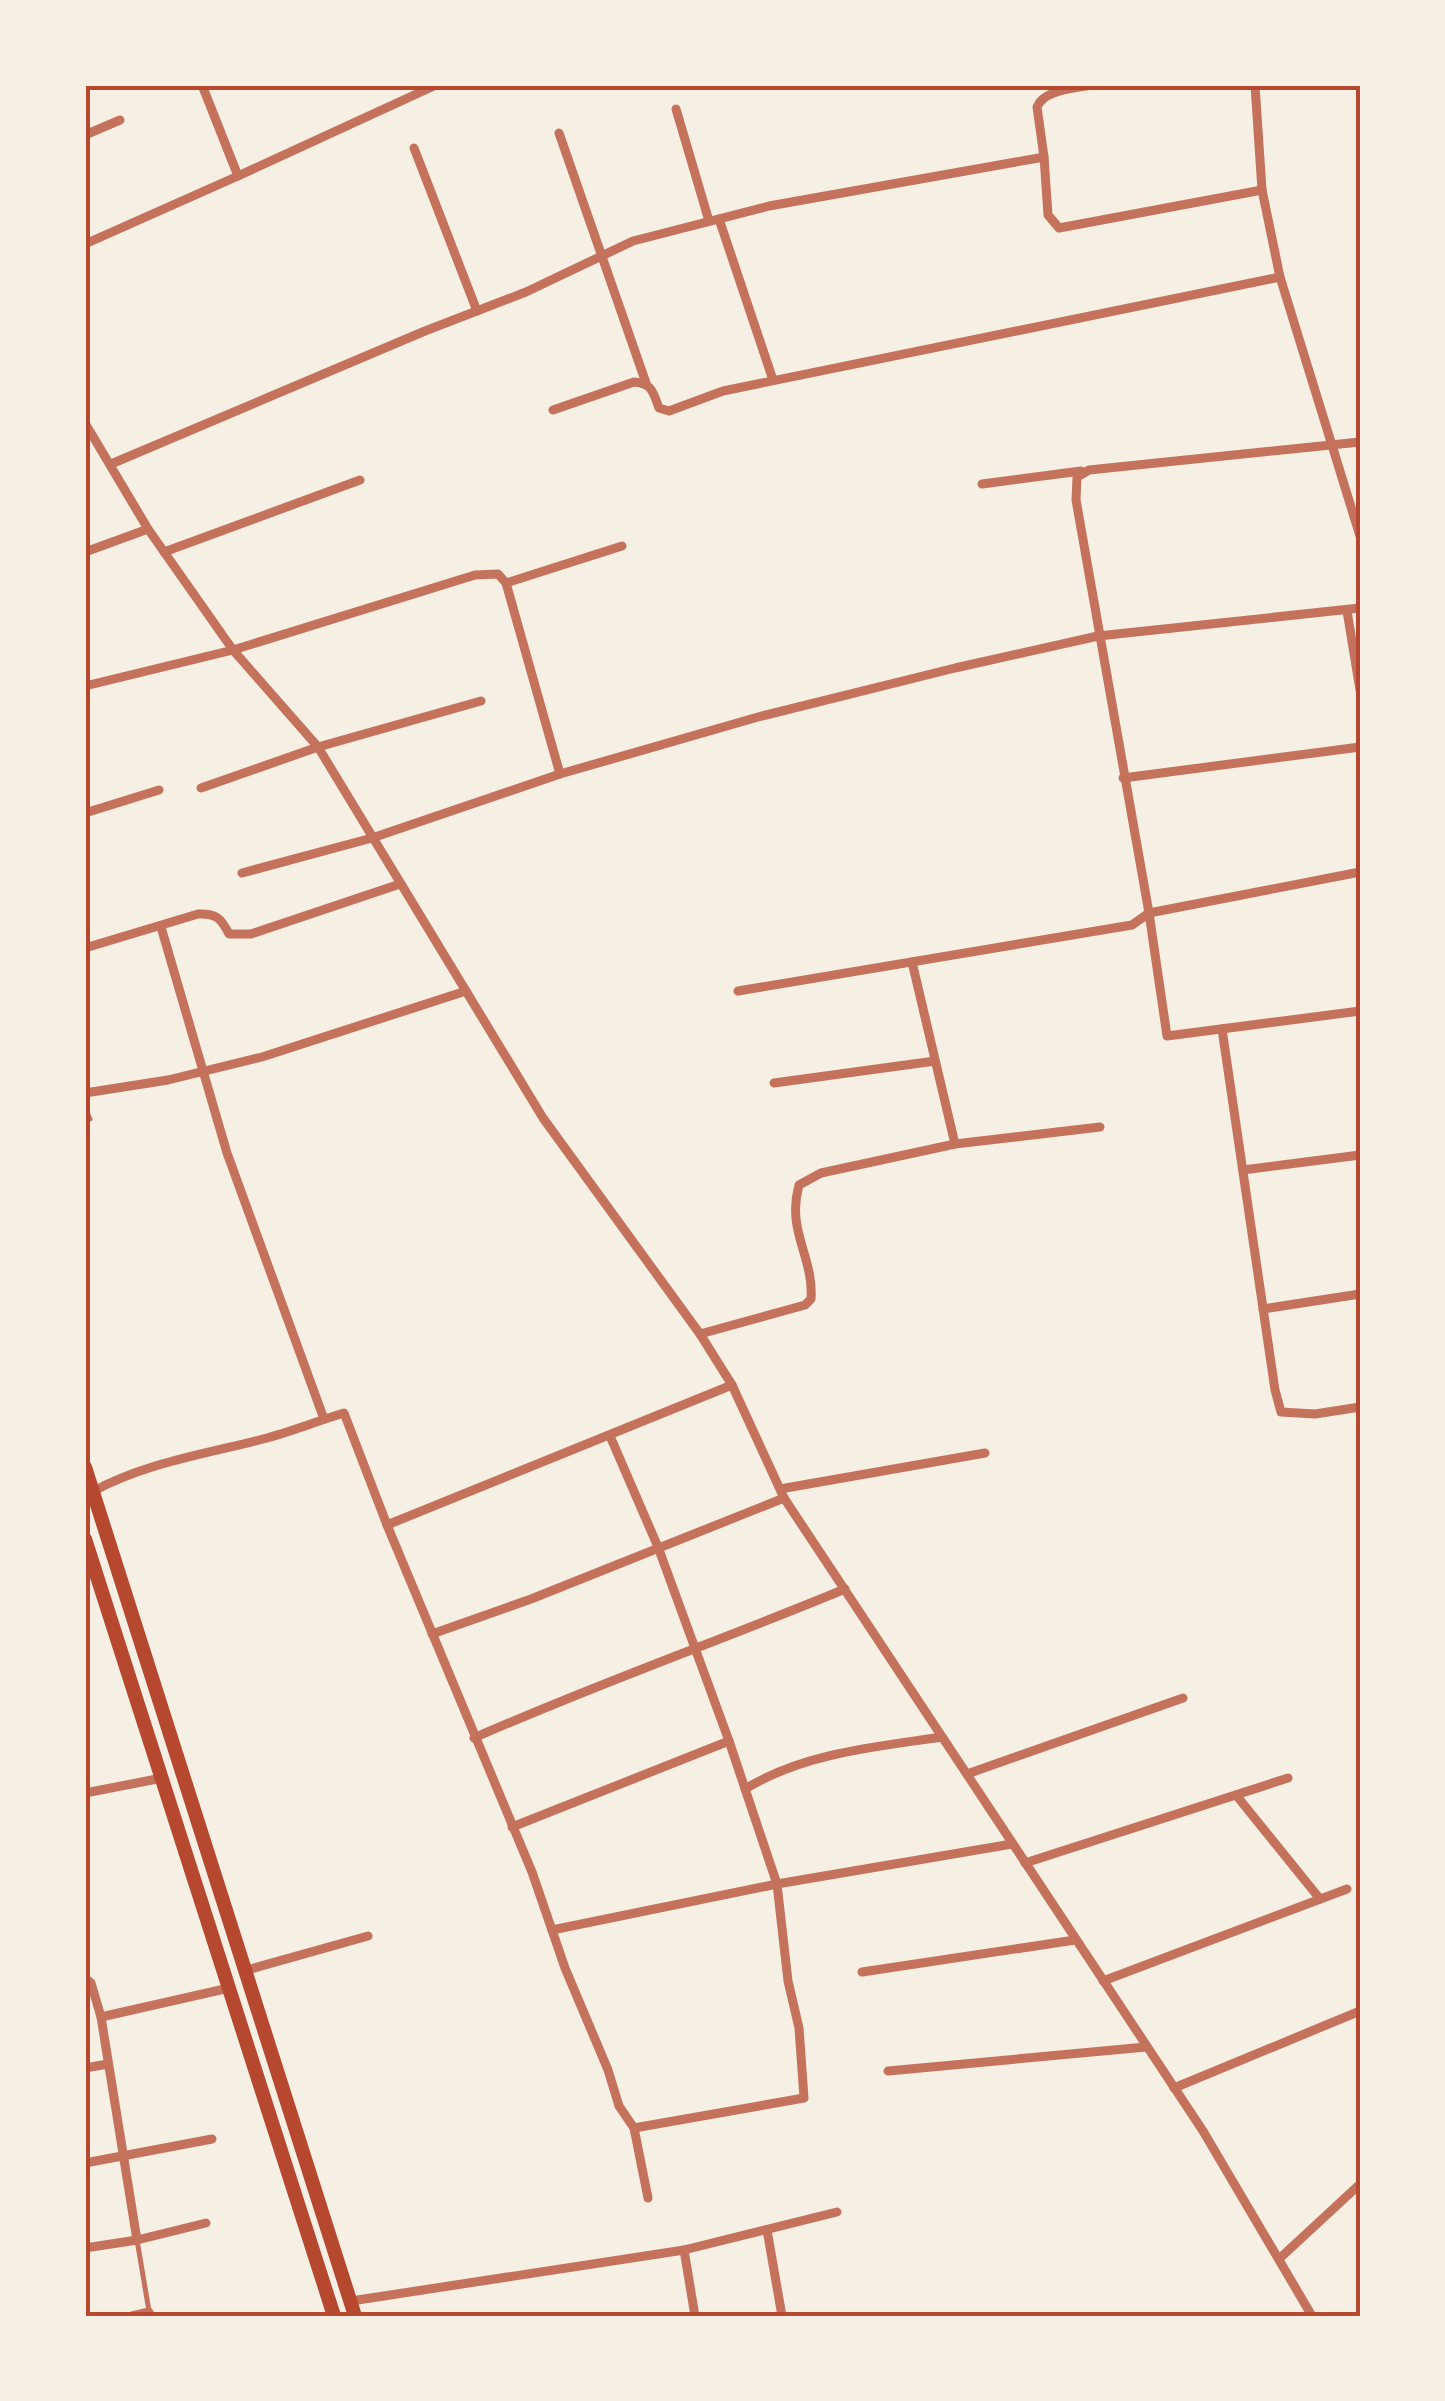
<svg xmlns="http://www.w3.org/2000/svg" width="1445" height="2401" font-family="'Sofia Sans Condensed',sans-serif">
<rect width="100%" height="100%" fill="#f6efe4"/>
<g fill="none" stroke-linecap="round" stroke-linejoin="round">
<g stroke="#c5725c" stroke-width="5">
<polyline points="85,1108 90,1119 85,1121"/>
<polyline points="137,2240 149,2311"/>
</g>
<g stroke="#c5725c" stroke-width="9">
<polyline points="202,85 238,176 436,85"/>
<polyline points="1255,85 1262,190"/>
<polyline points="676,109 709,221"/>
<polyline points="559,133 646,383"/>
<polyline points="85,135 120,120"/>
<polyline points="414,148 477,311"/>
<path d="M1044 157 1037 107C1044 90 1072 89 1090 85"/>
<polyline points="719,219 773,380"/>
<polyline points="85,244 238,176"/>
<path d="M553 410 634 382C652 383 653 392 659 408L669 411 723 391 1280 277"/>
<polyline points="85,423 148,529 233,650 318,747 543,1118 700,1334 732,1385 784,1498 1203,2131 1312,2316"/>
<polyline points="1360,442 1089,470 1077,477 1076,500 1149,913 1360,872"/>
<polyline points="111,464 425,331 526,292 633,241 769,206 1044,157 1048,215 1059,228 1262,190 1280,277 1360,536"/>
<polyline points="982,484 1081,471"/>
<polyline points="85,552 148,529"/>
<polyline points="164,552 360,480"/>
<polyline points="506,583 622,546"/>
<polyline points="1347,611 1360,690"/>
<polyline points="85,686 233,650 475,575 498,574 506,583 560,774"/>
<polyline points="1123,778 1360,747"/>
<polyline points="201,788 318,747 481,701"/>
<polyline points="85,813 159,790"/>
<polyline points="242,873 372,838 560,774 758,717 955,668 1098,636 1360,608"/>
<polyline points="161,927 227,1153 324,1419"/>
<path d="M85 948 198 914C216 913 221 918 229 934H251L400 884"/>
<polyline points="912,962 955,1144"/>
<polyline points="738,991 1132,925 1149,913 1167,1036 1360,1011"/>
<polyline points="1222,1029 1275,1390 1281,1412 1315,1414 1360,1407"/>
<polyline points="774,1083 935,1061"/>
<polyline points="85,1093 168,1080 262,1057 466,991"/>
<polyline points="1243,1170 1360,1155"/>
<polyline points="1263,1309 1360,1294"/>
<path d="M700 1334 805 1305 811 1299C814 1257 786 1231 799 1185L821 1173 955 1144 1100 1127"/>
<polyline points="610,1436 658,1547 729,1741"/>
<polyline points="780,1489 985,1453"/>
<path d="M92 1492C144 1463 205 1454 263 1439 290 1432 317 1421 344 1413L387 1525 532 1872 565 1968 608 2070 619 2106 634 2128 648 2198"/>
<polyline points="387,1525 732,1385"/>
<polyline points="432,1634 531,1599 784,1498"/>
<path d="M474 1738C596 1684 722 1640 845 1589"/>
<polyline points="967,1774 1183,1698"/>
<path d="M745 1789C804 1753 875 1747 942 1737"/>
<polyline points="85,1793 162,1778"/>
<polyline points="1236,1795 1320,1899"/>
<polyline points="512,1827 729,1741 777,1884 788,1981 799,2028 804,2098 634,2128"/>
<polyline points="1025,1863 1288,1778"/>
<polyline points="552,1930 777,1884 1012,1844"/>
<polyline points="247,1970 368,1936"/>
<polyline points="862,1972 1075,1940"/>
<polyline points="85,1978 91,1983 101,2017 137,2240"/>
<polyline points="1103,1981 1347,1889"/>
<polyline points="101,2017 229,1988"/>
<polyline points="85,2068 108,2064"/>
<polyline points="888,2071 1146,2047"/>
<polyline points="1174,2088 1360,2011"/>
<polyline points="85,2163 212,2139"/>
<polyline points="767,2230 782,2316"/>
<polyline points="85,2248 137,2240 206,2223"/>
<polyline points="684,2250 695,2316"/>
<polyline points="1279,2259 1360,2184"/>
<polyline points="351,2301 684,2250 837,2212"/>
<polyline points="132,2316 149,2312 150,2316"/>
</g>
<g stroke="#b5482f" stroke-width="14">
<polyline points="85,1467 355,2316"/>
<polyline points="85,1539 334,2316"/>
</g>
</g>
<rect width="1445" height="2401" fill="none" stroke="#f6efe4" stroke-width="175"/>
<rect x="88" y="88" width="1270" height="2226" fill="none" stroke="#b5482f" stroke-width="4"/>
</svg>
